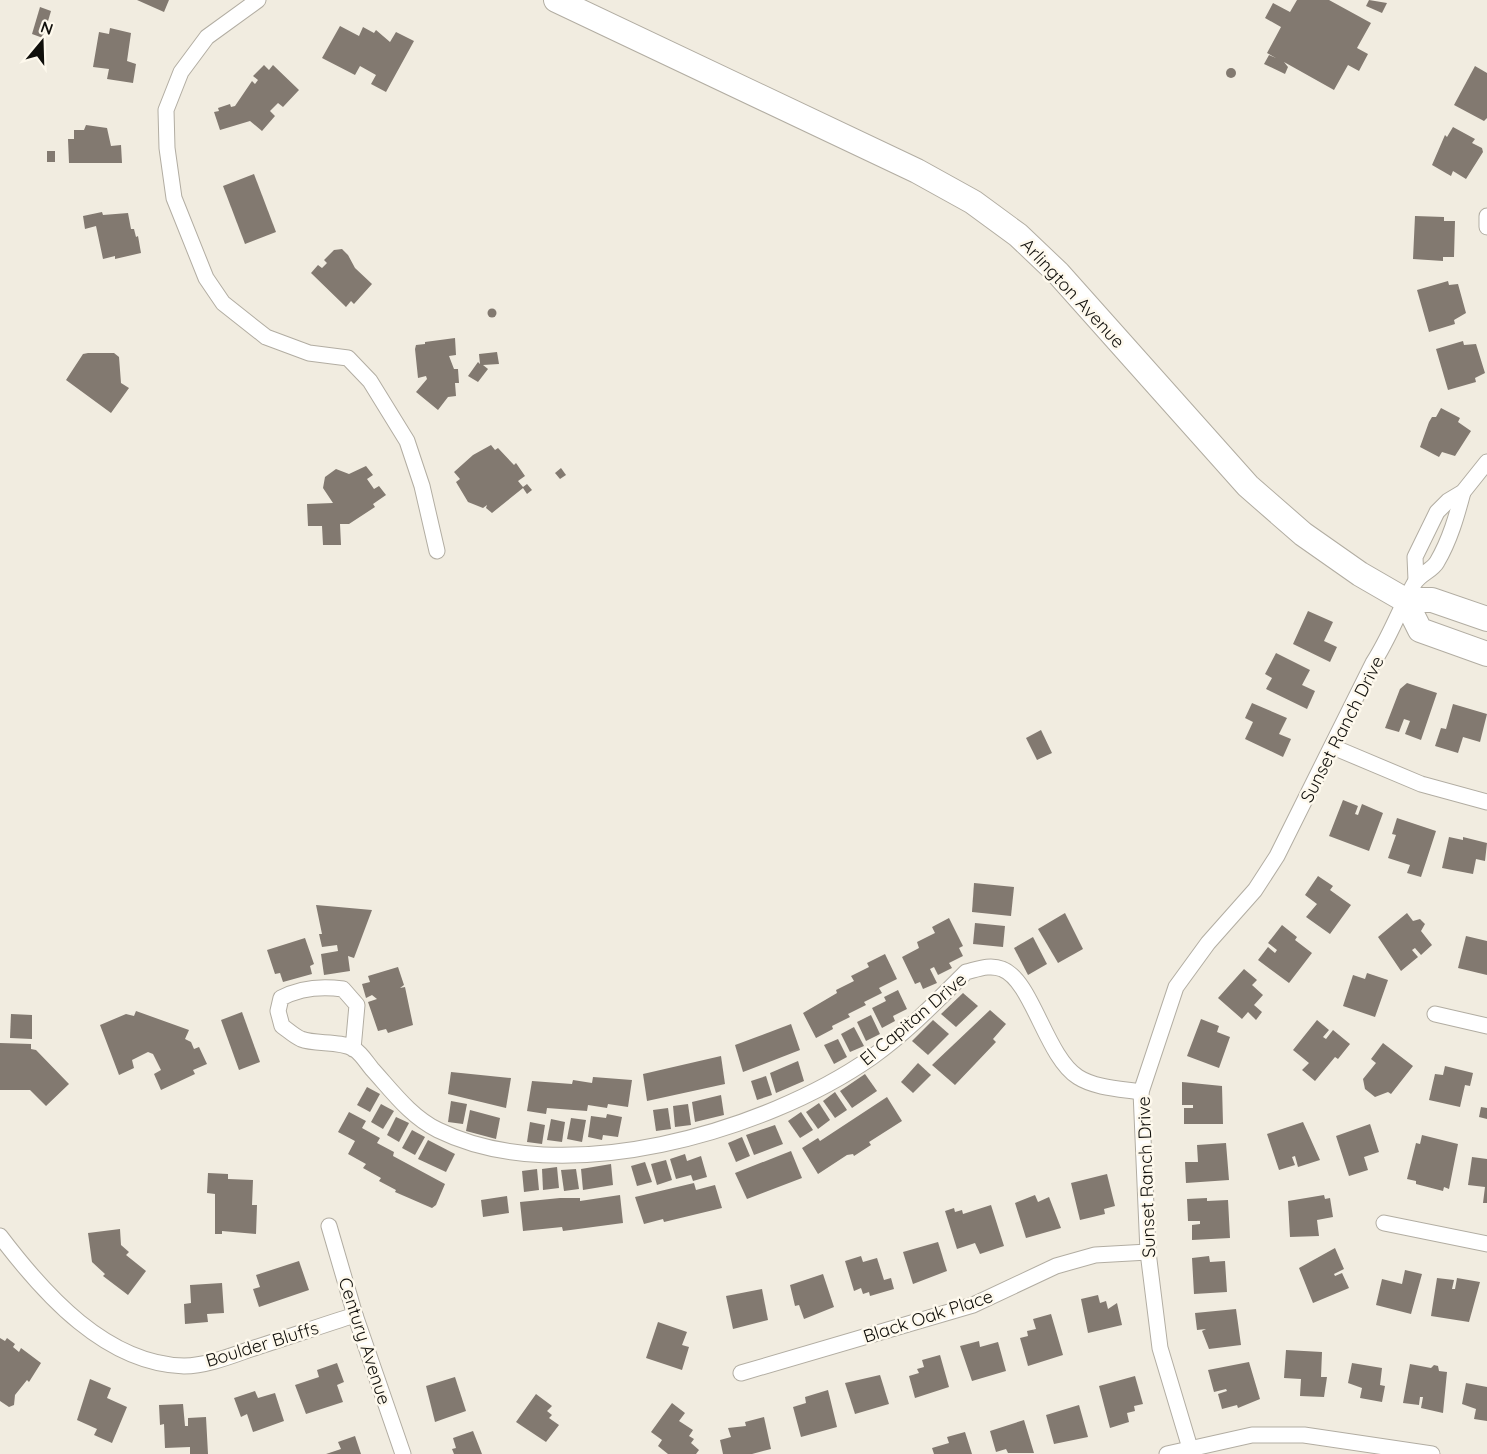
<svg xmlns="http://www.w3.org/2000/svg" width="1487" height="1454" font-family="Quicksand,sans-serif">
<rect width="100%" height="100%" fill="#f1ece0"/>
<g fill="#827970">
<polygon points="137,0 169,0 164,12"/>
<polygon points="1297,0 1329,0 1371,23 1357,48 1368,54 1359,71 1348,65 1334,90 1284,62 1288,67 1285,74 1264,64 1269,55 1276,58 1267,53 1281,27 1265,18 1273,3 1290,12"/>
<polygon points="1369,0 1387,3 1382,13 1366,6"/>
<polygon points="40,7 51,11 43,38 32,34"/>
<polygon points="340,26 359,36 363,27 374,33 376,30 390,42 396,32 414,41 386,92 371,84 376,75 360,66 355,75 322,58"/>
<polygon points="110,28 131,33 127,61 136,64 133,83 107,79 109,69 93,67 99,32 109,34"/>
<polygon points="264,65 269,70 273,65 299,90 283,107 278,103 270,111 275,116 262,131 250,121 220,130 214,112 219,111 218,108 230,104 231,107 235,106 252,81 255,84 258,80 253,76"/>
<polygon points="1475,66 1487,73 1487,118 1484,121 1454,105"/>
<circle cx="1231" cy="73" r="5"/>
<polygon points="86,125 107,128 111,146 121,145 122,163 69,163 68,139 74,139 74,130 84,130"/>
<polygon points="1453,127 1475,139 1472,143 1482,148 1483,152 1466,179 1453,171 1451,176 1432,165 1445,135 1447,137"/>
<rect x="47" y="151" width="8" height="11"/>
<polygon points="254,174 276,232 245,244 223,186"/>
<polygon points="102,212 103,215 128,213 131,229 134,229 136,237 138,236 141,253 115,259 115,256 103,259 96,226 85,229 83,216"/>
<polygon points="1415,216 1444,217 1444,221 1455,221 1454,257 1443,257 1443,261 1413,259"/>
<polygon points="342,249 348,255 355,268 372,284 354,304 351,301 346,307 311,273 318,265 322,268 327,263 324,260 334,250"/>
<polygon points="1448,281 1449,285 1458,284 1466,313 1454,320 1455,324 1429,332 1417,290"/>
<circle cx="492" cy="313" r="4.5"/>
<polygon points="455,338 456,355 449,356 454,369 458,369 459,383 455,383 456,396 448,397 438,410 416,392 427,379 426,376 418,378 415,349 416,345 425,344 425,342"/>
<polygon points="1463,341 1464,345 1476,344 1485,373 1475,378 1476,382 1448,390 1436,349"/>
<polygon points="497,352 499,364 483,365 488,369 478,382 468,376 478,362 480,364 479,354"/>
<polygon points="88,353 114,353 119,357 121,383 129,388 111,413 66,380 83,354"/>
<polygon points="1441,408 1460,418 1458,422 1471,431 1455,456 1442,452 1439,457 1420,447 1429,422 1432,417 1436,417"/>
<polygon points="491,445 495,450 498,448 514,465 516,463 525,476 518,481 523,487 527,484 532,490 527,494 523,488 492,513 486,508 487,505 483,508 468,502 456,482 460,479 454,472 473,455"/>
<polygon points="366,466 373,475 367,479 374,489 379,486 386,495 373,504 375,507 349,524 340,524 341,545 323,545 322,526 308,526 307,504 333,503 323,488 325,477 336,469 349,474"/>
<polygon points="561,468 566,475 560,479 555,473"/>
<polygon points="1308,611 1333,622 1324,641 1337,647 1330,662 1293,644"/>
<polygon points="1276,653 1310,670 1302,685 1315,691 1307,709 1266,689 1272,678 1265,674"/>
<polygon points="1407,683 1437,693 1421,740 1405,734 1410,721 1404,719 1399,732 1385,728 1400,689"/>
<polygon points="1252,703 1287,718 1279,734 1291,739 1283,757 1245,739 1253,722 1245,718"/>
<polygon points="1453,704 1487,714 1480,742 1463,737 1458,753 1435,746 1441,728 1446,729"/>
<polygon points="1041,730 1052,753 1037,760 1026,738"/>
<polygon points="1343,800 1358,806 1355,814 1358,815 1362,804 1383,813 1369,851 1329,836"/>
<polygon points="1397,818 1436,831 1421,877 1407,873 1410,865 1388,858 1396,835 1392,834"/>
<polygon points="1449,837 1463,840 1463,837 1487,843 1485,861 1476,859 1473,874 1442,868"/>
<polygon points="1318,876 1333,886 1330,890 1351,905 1330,934 1306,917 1317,904 1305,895"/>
<polygon points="974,883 1014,887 1011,916 972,912"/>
<polygon points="316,905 372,910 354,958 348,956 350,971 324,975 321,954 338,951 337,945 322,947 319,934 322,934"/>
<polygon points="1065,913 1083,949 1058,963 1038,929"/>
<polygon points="1407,913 1413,921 1420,919 1425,924 1421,931 1432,945 1421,955 1415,948 1412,950 1418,957 1401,971 1378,937"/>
<polygon points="949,918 963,946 959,948 963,956 949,963 952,968 938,975 934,967 930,969 937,983 923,989 920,982 915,984 902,957 919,948 917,942 935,933 932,927"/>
<polygon points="975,923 1005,926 1003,947 973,944"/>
<polygon points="1282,925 1297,937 1295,940 1312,953 1289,983 1258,960 1268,947 1275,953 1277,950 1268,943"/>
<polygon points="1466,936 1487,941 1487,975 1458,968"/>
<polygon points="1033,937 1047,964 1028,975 1014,948"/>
<polygon points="305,938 314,964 310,966 312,974 283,982 280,973 275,974 267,950"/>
<polygon points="885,954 897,979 879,988 882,993 864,1002 866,1005 848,1014 850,1017 832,1026 833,1029 816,1038 803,1013 837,993 836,990 854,981 851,976 869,967 867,963"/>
<polygon points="398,967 404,985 400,988 405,987 413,1025 388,1033 386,1029 378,1031 368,1002 377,999 372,995 366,998 362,984 370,982 368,976"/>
<polygon points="1244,969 1257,980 1252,985 1263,995 1254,1005 1262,1012 1256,1020 1248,1012 1242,1019 1218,998"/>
<polygon points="1367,973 1388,980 1375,1017 1343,1006 1353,975 1365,979"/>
<polygon points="898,990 907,1009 893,1016 895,1021 882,1028 872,1008 886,1001 884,997"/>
<polygon points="963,993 978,1006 956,1027 941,1014"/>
<polygon points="990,1010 1006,1024 993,1039 996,1042 955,1085 932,1065"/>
<polygon points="136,1011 189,1030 185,1039 191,1042 194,1049 199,1047 207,1064 193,1070 195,1074 161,1090 154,1074 161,1070 153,1054 148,1052 132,1060 134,1068 119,1075 100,1025 126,1014 134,1016"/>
<polygon points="242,1012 260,1062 239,1070 221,1020"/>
<polygon points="11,1014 32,1015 32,1039 10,1038"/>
<polygon points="871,1015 880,1034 866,1041 857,1022"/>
<polygon points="1201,1019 1219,1026 1217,1032 1230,1037 1219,1068 1187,1056"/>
<polygon points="933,1020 949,1034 928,1055 912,1041"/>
<polygon points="1317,1020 1329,1030 1323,1037 1326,1039 1333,1030 1350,1044 1338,1059 1335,1057 1315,1081 1302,1070 1309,1063 1293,1050"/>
<polygon points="791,1024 800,1050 743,1072 735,1045"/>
<polygon points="854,1027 864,1046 850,1052 841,1034"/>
<polygon points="838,1039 847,1057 834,1064 824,1045"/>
<polygon points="0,1043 31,1044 31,1049 36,1050 69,1084 46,1106 30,1090 0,1090"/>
<polygon points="1383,1043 1413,1066 1391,1094 1388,1092 1375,1097 1365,1089 1363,1079 1376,1063 1371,1059"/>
<polygon points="721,1056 725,1084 647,1101 643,1074"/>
<polygon points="798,1061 804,1081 776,1093 770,1073"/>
<polygon points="918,1063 931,1075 913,1093 901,1082"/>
<polygon points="1445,1066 1473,1073 1470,1086 1465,1085 1460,1107 1429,1100 1435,1074 1443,1075"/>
<polygon points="451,1072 511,1078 506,1108 448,1094"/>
<polygon points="865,1074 877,1091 852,1108 840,1091"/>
<polygon points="766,1076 772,1095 757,1100 751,1081"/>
<polygon points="593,1077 632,1080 628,1107 608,1104 607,1108 588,1105 587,1111 547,1108 546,1114 527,1111 532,1081 572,1084 573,1080 592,1083"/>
<polygon points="1182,1082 1222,1086 1223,1124 1184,1124 1184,1108 1193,1108 1193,1105 1182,1105"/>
<polygon points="367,1087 380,1094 370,1112 357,1105"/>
<polygon points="835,1092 847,1110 835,1118 823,1101"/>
<polygon points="721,1095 724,1115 695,1122 692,1102"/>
<polygon points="887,1097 902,1121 869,1142 871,1145 854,1156 853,1154 847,1155 818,1174 802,1148 818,1138 820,1141"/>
<polygon points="451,1101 467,1104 463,1124 448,1122"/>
<polygon points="819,1103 830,1120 818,1129 806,1112"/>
<polygon points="381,1104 394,1111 383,1129 371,1122"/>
<polygon points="688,1104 691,1125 675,1127 673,1106"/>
<polygon points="1481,1107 1487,1108 1487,1119 1479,1117"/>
<polygon points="668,1108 671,1129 656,1131 653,1110"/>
<polygon points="470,1110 500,1118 496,1139 466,1131"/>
<polygon points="349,1112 366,1121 362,1128 380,1138 377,1143 394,1152 393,1156 445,1184 436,1205 432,1208 395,1192 396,1190 379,1181 381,1178 363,1168 366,1164 348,1154 355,1141 338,1132"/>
<polygon points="801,1112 813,1130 800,1138 788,1121"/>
<polygon points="607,1114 622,1117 618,1137 603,1135 602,1140 588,1137 591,1116 606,1118"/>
<polygon points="396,1117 409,1123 399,1142 387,1135"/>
<polygon points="571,1118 586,1120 582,1142 567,1139"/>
<polygon points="551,1119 565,1122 562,1142 547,1140"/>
<polygon points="530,1122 545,1125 542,1144 527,1142"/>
<polygon points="1303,1122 1320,1160 1298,1167 1295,1156 1292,1157 1295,1165 1279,1170 1267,1134"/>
<polygon points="1370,1124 1379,1152 1364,1157 1368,1170 1349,1176 1336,1136"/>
<polygon points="775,1125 783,1144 754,1155 746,1135"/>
<polygon points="412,1130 425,1137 415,1155 402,1148"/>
<polygon points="1422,1135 1458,1144 1449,1189 1444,1187 1443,1191 1416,1184 1416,1181 1407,1179 1416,1143 1420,1144"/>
<polygon points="742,1137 750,1156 736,1162 728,1143"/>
<polygon points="428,1140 455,1154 446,1172 418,1159"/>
<polygon points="1226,1143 1229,1180 1186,1183 1185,1162 1198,1162 1197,1145"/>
<polygon points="791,1151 802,1178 747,1199 735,1173"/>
<polygon points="685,1154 687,1161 701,1156 707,1177 693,1181 691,1175 676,1179 670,1159"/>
<polygon points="1472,1157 1487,1159 1487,1203 1483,1203 1485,1187 1468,1185"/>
<polygon points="666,1160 672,1180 657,1185 651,1164"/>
<polygon points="645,1162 652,1182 637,1186 631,1166"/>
<polygon points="611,1164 613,1185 583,1190 581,1169"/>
<polygon points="557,1167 559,1188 543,1190 542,1169"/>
<polygon points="537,1169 539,1190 524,1192 522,1171"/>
<polygon points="576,1169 579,1189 564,1191 561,1170"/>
<polygon points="208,1173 228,1174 228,1179 253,1180 252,1205 257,1205 256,1234 222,1231 222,1234 215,1234 215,1194 207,1193"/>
<polygon points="1107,1174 1115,1206 1104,1209 1105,1214 1080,1220 1071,1183"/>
<polygon points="694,1183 696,1190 715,1185 722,1208 664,1222 663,1219 644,1224 635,1197"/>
<polygon points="620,1195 623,1223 563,1231 562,1227 523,1231 520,1202 560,1198 580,1198 580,1201"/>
<polygon points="1035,1195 1038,1202 1049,1197 1061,1228 1026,1238 1015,1203"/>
<polygon points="1324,1195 1325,1199 1330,1198 1333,1217 1317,1220 1319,1236 1290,1237 1288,1201"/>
<polygon points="507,1196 509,1213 483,1217 481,1200"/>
<polygon points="1207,1198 1207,1201 1228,1200 1230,1238 1192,1240 1192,1225 1200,1224 1200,1221 1188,1221 1187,1199"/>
<polygon points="991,1205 1004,1246 980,1254 975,1243 957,1249 945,1211 954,1208 955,1212 962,1210 963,1214"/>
<polygon points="120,1229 121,1245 129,1252 126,1255 146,1271 128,1295 103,1276 105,1274 92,1262 88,1233"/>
<polygon points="938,1242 947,1271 913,1284 903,1252"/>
<polygon points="1335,1248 1344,1269 1334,1274 1335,1276 1342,1273 1349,1288 1313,1303 1299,1268"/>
<polygon points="861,1256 863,1262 877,1258 884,1280 891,1278 894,1289 870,1296 869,1292 863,1294 861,1288 854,1291 845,1261"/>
<polygon points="1209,1256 1210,1262 1225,1261 1227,1292 1194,1294 1192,1258"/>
<polygon points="299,1261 309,1290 259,1307 253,1289 260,1287 256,1275"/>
<polygon points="1405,1270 1422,1274 1411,1314 1376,1305 1382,1279 1402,1284"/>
<polygon points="823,1274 834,1307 804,1319 799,1305 795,1306 790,1285"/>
<polygon points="1437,1278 1454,1280 1452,1289 1455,1289 1457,1278 1480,1282 1469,1322 1431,1316"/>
<polygon points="222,1283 224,1313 207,1314 208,1322 185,1324 184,1304 191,1303 190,1285"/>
<polygon points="762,1289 768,1320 733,1329 726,1296"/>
<polygon points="1098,1295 1100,1303 1106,1301 1108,1309 1117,1303 1122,1325 1088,1333 1081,1299"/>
<polygon points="1236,1309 1241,1345 1209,1349 1202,1331 1206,1329 1197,1330 1195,1313"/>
<polygon points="1051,1314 1063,1355 1028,1366 1020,1338 1028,1336 1027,1331 1036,1329 1033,1319"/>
<polygon points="658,1322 687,1332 682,1345 689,1347 682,1370 646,1358"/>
<polygon points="0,1338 5,1341 7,1338 15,1344 13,1347 19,1352 21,1348 41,1363 29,1382 27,1380 15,1395 14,1405 9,1407 0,1401"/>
<polygon points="979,1341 980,1347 998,1342 1006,1371 972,1381 960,1346"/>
<polygon points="1286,1350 1322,1352 1321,1377 1327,1377 1324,1397 1300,1396 1301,1379 1284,1378"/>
<polygon points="940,1355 949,1387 915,1398 909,1376 919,1373 917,1369 924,1367 922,1360"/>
<polygon points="1249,1362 1260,1399 1238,1408 1237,1405 1222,1409 1218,1394 1227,1391 1226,1389 1214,1392 1208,1370"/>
<polygon points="337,1363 344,1382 337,1385 343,1402 306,1414 295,1385 319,1377 317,1370"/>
<polygon points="1352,1363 1382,1368 1380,1385 1385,1386 1382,1402 1360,1398 1362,1388 1348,1383"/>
<polygon points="1410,1364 1431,1368 1434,1365 1438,1366 1439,1371 1447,1372 1443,1413 1421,1408 1423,1397 1420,1397 1419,1405 1403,1403"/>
<polygon points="880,1375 889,1404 855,1414 845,1383"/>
<polygon points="1135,1376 1143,1404 1134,1406 1135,1411 1127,1413 1129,1422 1110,1428 1099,1386"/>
<polygon points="455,1377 466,1411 435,1422 426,1386"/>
<polygon points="90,1379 111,1388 107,1398 127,1407 112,1443 94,1435 97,1429 77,1420"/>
<polygon points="1466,1383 1487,1387 1487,1421 1474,1419 1476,1409 1462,1404"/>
<polygon points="828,1390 837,1427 801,1437 793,1407 806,1403 805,1397"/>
<polygon points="255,1391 258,1398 275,1393 284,1421 253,1432 247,1414 241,1417 234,1398"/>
<polygon points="536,1394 552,1406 547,1411 552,1415 549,1418 559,1425 546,1442 516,1422"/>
<polygon points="672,1403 685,1413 679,1421 693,1430 689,1436 694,1439 691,1443 699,1450 696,1454 668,1454 658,1446 662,1440 651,1432"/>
<polygon points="183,1404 185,1426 188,1426 188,1418 206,1417 208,1454 190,1454 190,1447 165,1448 164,1424 160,1425 159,1405"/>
<polygon points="1079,1405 1088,1437 1054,1444 1046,1415"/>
<polygon points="764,1417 771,1449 752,1454 723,1454 720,1440 731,1437 728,1428 746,1426 745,1422"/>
<polygon points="1024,1420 1034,1453 1008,1453 1006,1449 996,1452 990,1431"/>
<polygon points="473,1431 482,1454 454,1454 452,1449 456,1448 453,1438"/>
<polygon points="965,1432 972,1454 934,1454 932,1448 949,1443 947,1437"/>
<polygon points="355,1436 361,1454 326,1454 341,1449 338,1442"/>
</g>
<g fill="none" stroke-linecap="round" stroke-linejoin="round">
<defs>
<g id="minor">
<polyline points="258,0 207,37 181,72 166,110 167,148 174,198 206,278 223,303 266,337 309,353 348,358 370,381 407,441 422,486 437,551"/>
<polyline points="1487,216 1487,227"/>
<polyline points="1416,580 1415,557 1437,512 1448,501 1463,492 1487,462"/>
<polyline points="1333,747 1421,784 1487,802"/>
<polyline points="1435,1014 1487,1026"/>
<path d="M353 1049 357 1005 343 989C322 986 300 988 281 998L278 1011 282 1026C288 1030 294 1036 301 1039 316 1045 340 1040 354 1049 361 1053 367 1063 372 1069 392 1091 411 1117 438 1130 562 1191 765 1132 872 1057 906 1033 937 1001 966 972 978 969 990 964 1002 969 1032 980 1046 1057 1078 1077 1095 1088 1122 1089 1141 1092"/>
<polyline points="1384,1223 1487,1244"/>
<polyline points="329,1226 355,1315 403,1454"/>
<path d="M0 1236C44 1294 106 1364 184 1366 206 1366 231 1356 251 1349 286 1338 320 1326 355 1315"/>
<polyline points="741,1373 973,1305 1056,1266 1095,1255 1148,1252"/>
<path d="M1190 1448 1160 1348 1148 1252 1141 1092 1176 987 1208 943 1255 890 1277 856 1373 663C1390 637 1399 610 1414 584 1419 574 1432 571 1437 562 1450 540 1457 515 1463 492"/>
<polyline points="1167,1454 1252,1435 1304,1435 1432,1454"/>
</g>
<g id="primary">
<polyline points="556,0 917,171 973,202 1018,235 1058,273 1248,486 1303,534 1360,574 1405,600 1432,600 1487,619"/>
<polyline points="1405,600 1420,630 1487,654"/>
</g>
</defs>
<use href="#minor" stroke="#b2ada2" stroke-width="17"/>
<use href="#primary" stroke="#b2ada2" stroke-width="26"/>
<use href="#minor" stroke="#fff" stroke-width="15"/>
<use href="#primary" stroke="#fff" stroke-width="24"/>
</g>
<g text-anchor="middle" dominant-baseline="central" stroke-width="5" stroke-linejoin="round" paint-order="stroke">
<g font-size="18" fill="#100f0b" stroke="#fef9ed">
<text transform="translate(1073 293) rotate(47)">Arlington Avenue</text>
<text transform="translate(1342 729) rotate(-63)">Sunset Ranch Drive</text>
<text transform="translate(913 1019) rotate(-40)">El Capitan Drive</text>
<text transform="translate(1146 1177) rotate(-92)">Sunset Ranch Drive</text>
<text transform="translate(928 1316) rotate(-18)">Black Oak Place</text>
<text transform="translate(365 1341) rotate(72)">Century Avenue</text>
<text transform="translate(262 1344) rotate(-17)">Boulder Bluffs</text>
</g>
</g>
<g transform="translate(42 42) rotate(19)" stroke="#fef9ed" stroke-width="4.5" paint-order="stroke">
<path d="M0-4.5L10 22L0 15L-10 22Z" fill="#100f0b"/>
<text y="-9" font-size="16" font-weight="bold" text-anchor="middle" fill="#100f0b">N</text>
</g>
</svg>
